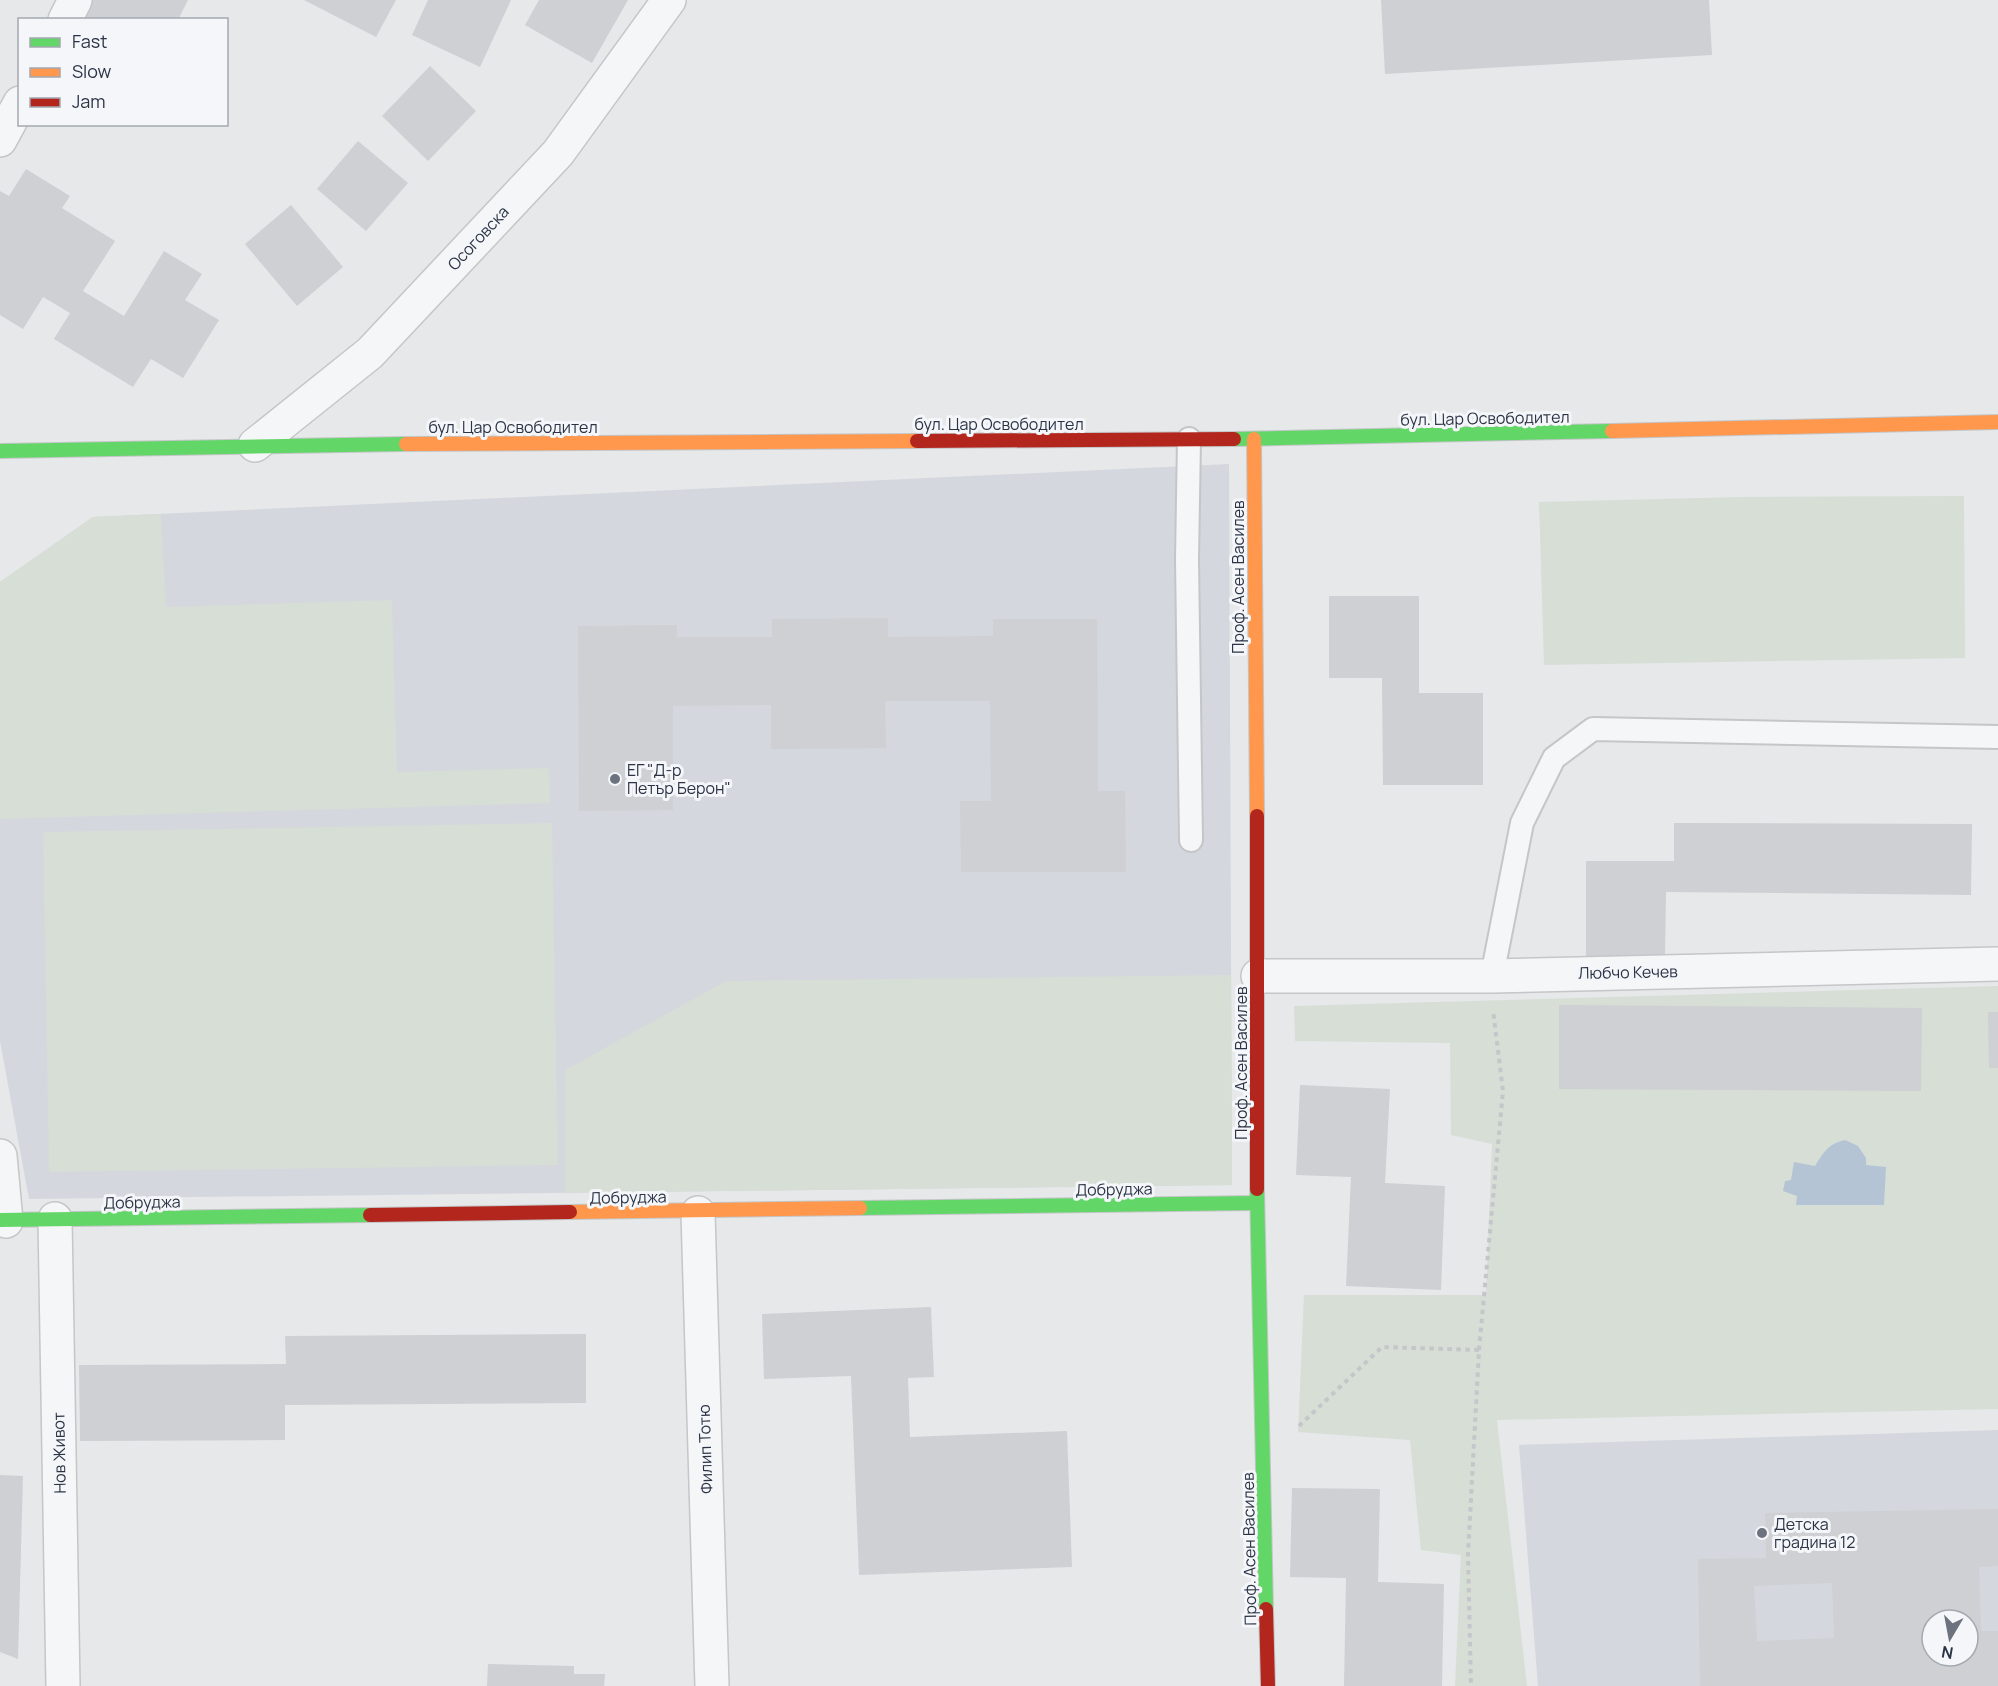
<svg xmlns="http://www.w3.org/2000/svg" width="1998" height="1686" font-family="Manrope,sans-serif">
<rect width="100%" height="100%" fill="#e6e8ea"/>
<g fill="#d4d7dd" fill-rule="evenodd">
<polygon points="1229,464 1232,1185 29,1199 0,1041 0,582 93,517"/>
<path d="M1998 1430V1686H1538L1519 1445ZM1932 1620H1968V1656H1932Z"/>
</g>
<g fill="#d6ded6">
<polygon points="1964,496 1965,658 1544,665 1539,502 1741,497"/>
<polygon points="161,514 166,607 392,600 397,772 549,768 550,803 0,819 0,582 93,517"/>
<polygon points="552,823 558,1165 49,1172 43,832"/>
<polygon points="1231,975 1232,1185 565,1193 565,1070 726,981"/>
<polygon points="1998,986 1998,1409 1497,1420 1527,1686 1455,1686 1461,1555 1421,1550 1410,1440 1298,1432 1304,1295 1486,1295 1492,1144 1451,1135 1450,1043 1295,1041 1294,1006"/>
</g>
<path fill="#b4c4d5" d="M1845 1140 1858 1146 1866 1158V1165L1886 1167 1884 1205H1796L1797 1196 1783 1191 1785 1181 1791 1180 1794 1162 1815 1166C1823 1153 1829 1143 1845 1140Z"/>
<g fill="#ced0d3" fill-rule="evenodd">
<polygon points="89,0 188,0 178,20 90,20 81,15"/>
<polygon points="304,0 396,0 376,37"/>
<polygon points="428,0 511,0 480,67 412,35"/>
<polygon points="539,0 628,0 592,63 525,25"/>
<polygon points="1381,0 1709,0 1712,55 1385,74"/>
<polygon points="430,66 476,111 428,161 382,116"/>
<polygon points="358,141 408,183 366,231 317,189"/>
<polygon points="26,169 70,196 62,208 115,241 83,291 124,316 164,251 202,274 185,300 219,320 183,378 151,359 133,387 54,339 70,313 43,297 23,329 0,315 0,191 9,196"/>
<polygon points="291,205 343,267 297,306 245,244"/>
<polygon points="1329,596 1419,596 1419,693 1483,693 1483,785 1383,785 1382,678 1329,678"/>
<polygon points="888,618 888,637 993,636 993,619 1097,619 1098,791 1125,791 1126,872 961,872 960,801 991,801 990,701 885,701 886,748 771,749 771,705 673,706 673,810 579,811 578,626 677,625 677,637 772,637 772,619"/>
<polygon points="1674,823 1972,824 1971,895 1666,892 1665,957 1586,956 1586,861 1674,861"/>
<polygon points="1559,1005 1922,1008 1921,1091 1559,1089"/>
<polygon points="1988,1012 1998,1012 1998,1068 1989,1068"/>
<polygon points="1300,1085 1390,1089 1385,1183 1445,1186 1441,1290 1346,1286 1351,1177 1296,1175"/>
<polygon points="931,1307 934,1377 908,1378 910,1437 1067,1431 1072,1567 859,1575 851,1376 764,1379 762,1314"/>
<polygon points="586,1334 586,1403 285,1405 285,1440 80,1441 79,1365 286,1364 285,1336"/>
<polygon points="0,1475 23,1476 18,1659 0,1652"/>
<polygon points="1292,1488 1380,1489 1378,1582 1444,1584 1442,1686 1344,1686 1346,1578 1290,1577"/>
<path d="M1998 1509V1566L1979 1567 1981 1631H1998V1686H1700L1698 1559 1766 1558 1765 1513ZM1832 1583 1834 1638 1757 1641 1754 1586ZM1932 1620H1968V1656H1932Z"/>
<polygon points="488,1664 574,1666 574,1674 605,1674 604,1686 487,1686"/>
</g>
<g fill="none" stroke-linecap="round" stroke-linejoin="round">
<defs>
<g id="lane">
<polyline points="1189,439 1187,560 1191,840"/>
<polyline points="1492,976 1522,823 1554,758 1593,729 1998,737"/>
</g>
<g id="street">
<polyline points="65,20 75,0"/>
<polyline points="0,140 20,103"/>
<polyline points="255,445 370,353 558,153 669,0"/>
<polyline points="1258,976 1492,976 1998,964"/>
<polyline points="0,1156 6,1221"/>
<polyline points="698,1213 712,1686"/>
<polyline points="55,1219 63,1686"/>
</g>
<g id="fast">
<polyline points="1234,439 1612,431"/>
<polyline points="0,451 406,444"/>
<polyline points="1257,1189 1266,1609"/>
<polyline points="860,1208 1257,1203"/>
<polyline points="0,1220 370,1215"/>
</g>
<g id="slow">
<polyline points="1612,431 1998,422"/>
<polyline points="1254,439 1257,816"/>
<polyline points="406,444 917,441"/>
<polyline points="570,1212 860,1208"/>
</g>
<g id="jam">
<polyline points="917,441 1234,439"/>
<polyline points="1257,816 1257,1189"/>
<polyline points="370,1215 570,1212"/>
<polyline points="1266,1609 1268,1686"/>
</g>
</defs>
<use href="#lane" stroke="#c4c6c8" stroke-width="26"/>
<use href="#street" stroke="#c4c6c8" stroke-width="36"/>
<use href="#fast" stroke="#c4c6c8" stroke-width="16"/>
<use href="#slow" stroke="#c4c6c8" stroke-width="16"/>
<use href="#jam" stroke="#c4c6c8" stroke-width="16"/>
<g stroke="#c5c6ca" stroke-width="4" stroke-dasharray="4.5 4.5" stroke-linecap="butt">
<polyline points="1479,1350 1503,1091 1493,1010"/>
<polyline points="1299,1426 1382,1347 1479,1350 1468,1555 1471,1686"/>
</g>
<use href="#lane" stroke="#f5f6f7" stroke-width="22"/>
<use href="#street" stroke="#f5f6f7" stroke-width="33"/>
<use href="#fast" stroke="#63d668" stroke-width="14"/>
<use href="#slow" stroke="#ff974d" stroke-width="14"/>
<use href="#jam" stroke="#b3261e" stroke-width="14"/>
</g>
<g fill="#6c737f" stroke="#f4f6f9" stroke-width="2">
<circle cx="615" cy="779" r="6"/>
<circle cx="1762" cy="1533" r="6"/>
</g>
<g text-anchor="middle" dominant-baseline="central" stroke-width="6" stroke-linejoin="round" paint-order="stroke">
<g font-size="16" fill="#2b3445" stroke="#f4f6f9">
<text transform="translate(478 238) rotate(-47)">Осоговска</text>
<text transform="translate(1485 418) rotate(-1)">бул. Цар Освободител</text>
<text x="999" y="424">бул. Цар Освободител</text>
<text x="513" y="427">бул. Цар Освободител</text>
<text transform="translate(1238 577) rotate(-90)">Проф. Асен Василев</text>
<text transform="translate(1628 972) rotate(-1)">Любчо Кечев</text>
<text transform="translate(1241 1063) rotate(-90)">Проф. Асен Василев</text>
<text transform="translate(1114 1189) rotate(-1)">Добруджа</text>
<text transform="translate(628 1197) rotate(-1)">Добруджа</text>
<text transform="translate(142 1202) rotate(-1)">Добруджа</text>
<text transform="translate(705 1449) rotate(-92)">Филип Тотю</text>
<text transform="translate(59 1453) rotate(-91)">Нов Живот</text>
<text transform="translate(1249 1549) rotate(-91)">Проф. Асен Василев</text>
</g>
<g font-size="16" fill="#2b3445" stroke="#f4f6f9" text-anchor="start">
<text x="627" y="770">ЕГ "Д-р<tspan x="627" dy="18">Петър Берон"</tspan></text>
<text x="1774" y="1524">Детска<tspan x="1774" dy="18">градина 12</tspan></text>
</g>
</g>
<rect x="18" y="18" width="210" height="108" fill="#f4f6f9" stroke="#a4a8b1" stroke-width="1.5"/>
<rect x="30" y="38" width="30" height="9" fill="#63d668" stroke="#a4a8b1" stroke-width="1.5"/>
<text x="72" y="48" font-size="18" fill="#2b3445">Fast</text>
<rect x="30" y="68" width="30" height="9" fill="#ff974d" stroke="#a4a8b1" stroke-width="1.5"/>
<text x="72" y="78" font-size="18" fill="#2b3445">Slow</text>
<rect x="30" y="98" width="30" height="9" fill="#b3261e" stroke="#a4a8b1" stroke-width="1.5"/>
<text x="72" y="108" font-size="18" fill="#2b3445">Jam</text>
<g transform="translate(1950 1638) rotate(190)"><circle r="28" fill="#f4f6f9" stroke="#a4a8b1" stroke-width="1.5"/>
<path d="M0-4.5L10 22L0 15L-10 22Z" fill="#6c737f"/>
<text y="-9" font-size="16" font-weight="bold" text-anchor="middle" fill="#2b3445">N</text>
</g>
</svg>
